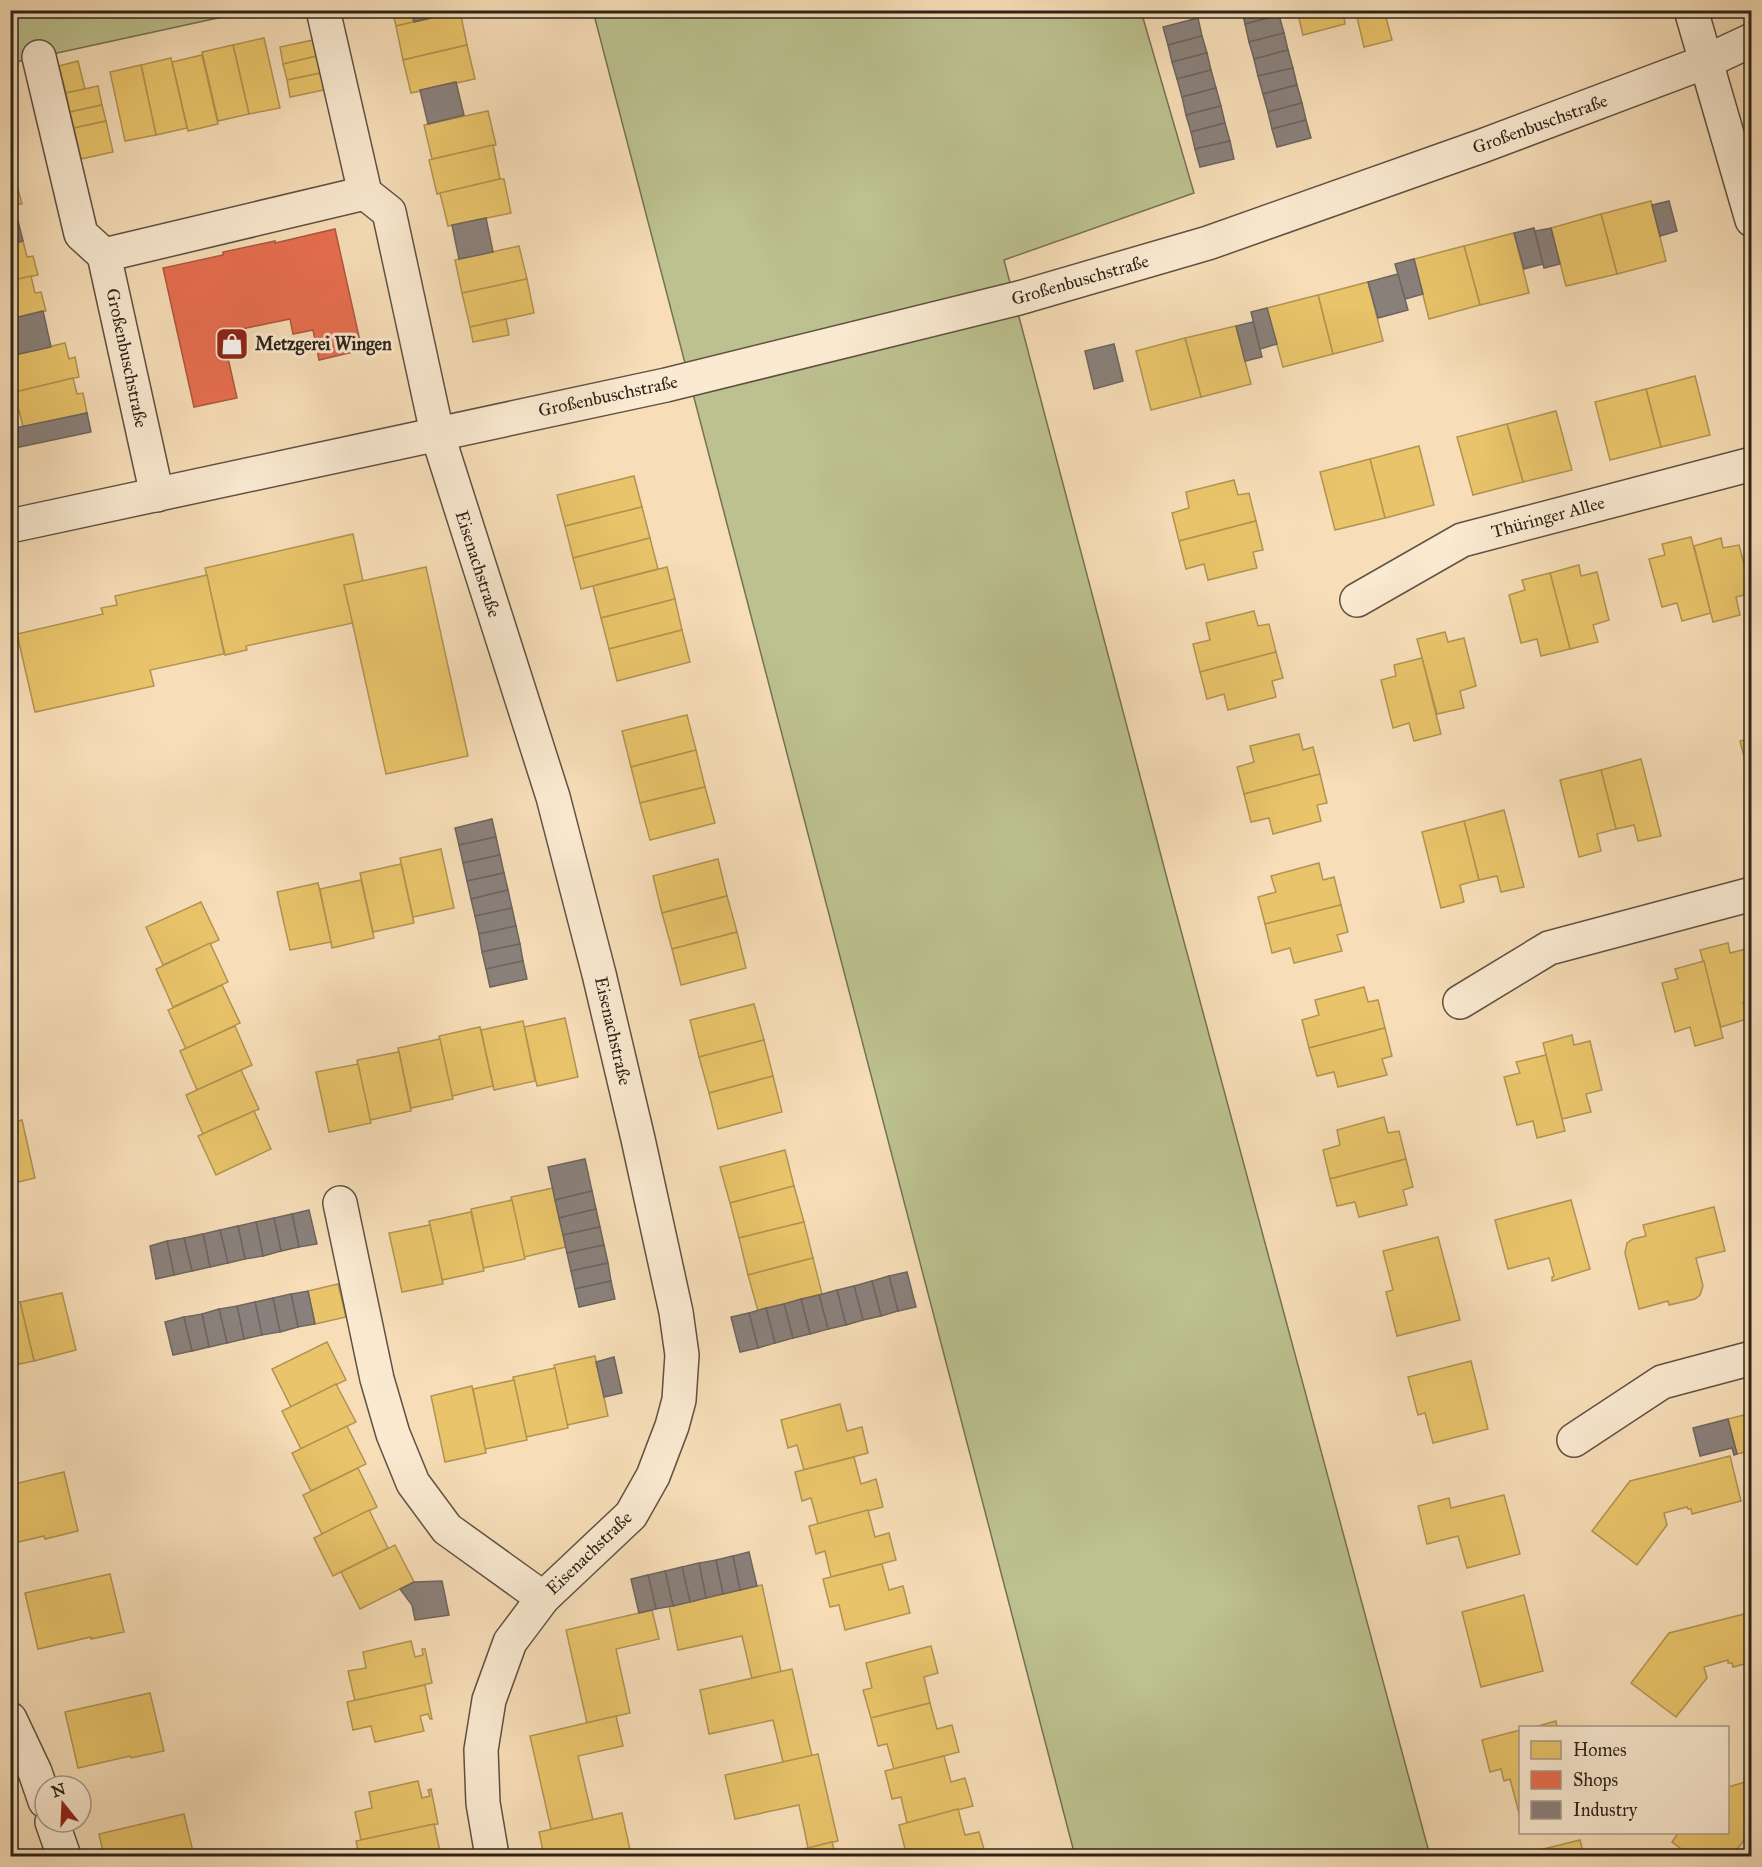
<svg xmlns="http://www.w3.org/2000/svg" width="1762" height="1867" font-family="'IM FELL Great Primer',serif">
<rect width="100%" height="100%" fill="#f7deb8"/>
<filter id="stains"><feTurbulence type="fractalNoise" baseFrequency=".00333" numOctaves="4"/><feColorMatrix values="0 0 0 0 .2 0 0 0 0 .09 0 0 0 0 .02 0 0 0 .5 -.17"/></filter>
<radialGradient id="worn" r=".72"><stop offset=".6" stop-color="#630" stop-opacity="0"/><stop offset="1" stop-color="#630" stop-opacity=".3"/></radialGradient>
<g fill="#bcc18f" stroke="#747254" stroke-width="1.5">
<polygon points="10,11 250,11 11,63"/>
<polygon points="593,11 1141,11 1194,193 1004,260 1169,886 1430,1856 1075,1856"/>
</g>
<g fill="#e9c46a" stroke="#b19452" stroke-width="1.5">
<polygon points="392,10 411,10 414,22 396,26"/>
<polygon points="1297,10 1384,10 1392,40 1364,47 1356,13 1344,17 1345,24 1303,35"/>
<polygon points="460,11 467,45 403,60 396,26"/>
<polygon points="264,38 280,108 249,114 233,45"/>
<polygon points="313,40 317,56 283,64 280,47"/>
<polygon points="233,45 249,114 218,121 202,52"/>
<polygon points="467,45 475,79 411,93 403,60"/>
<polygon points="202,55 218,124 188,131 172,62"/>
<polygon points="317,56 321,73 287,80 283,64"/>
<polygon points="171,58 187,128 156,135 141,65"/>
<polygon points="78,61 85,89 66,93 59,66"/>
<polygon points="141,65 156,135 125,141 110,72"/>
<polygon points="321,73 324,90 290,97 287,80"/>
<polygon points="98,86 102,105 70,112 66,93"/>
<polygon points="102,105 106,121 74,128 70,112"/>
<polygon points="488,111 496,145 432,159 424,125"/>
<polygon points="106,121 113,152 81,159 74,128"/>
<polygon points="493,145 500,179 437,194 429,160"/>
<polygon points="500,179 504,179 511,213 448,226 440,193"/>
<polygon points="10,183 11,186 17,185 22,204 10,206"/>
<polygon points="1651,201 1666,261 1617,274 1601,214"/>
<polygon points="1601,214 1617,274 1566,286 1551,228"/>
<polygon points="1514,233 1529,293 1480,305 1464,246"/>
<polygon points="23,241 27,257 33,256 38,275 10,281 10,244"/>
<polygon points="519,246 527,279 462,293 455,260"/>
<polygon points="1464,246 1480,305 1429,319 1414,259"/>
<polygon points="31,276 35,293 41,292 46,311 10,319 10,281"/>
<polygon points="527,279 534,313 470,327 462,293"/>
<polygon points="1368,282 1383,341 1333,354 1318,295"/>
<polygon points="1318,295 1333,354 1283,367 1267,308"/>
<polygon points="506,319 509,335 473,342 470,327"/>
<polygon points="1236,326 1251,384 1201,397 1185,338"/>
<polygon points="1185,338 1201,397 1151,410 1136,351"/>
<polygon points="65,343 69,359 75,357 79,377 11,393 15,390 10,375 10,356"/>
<polygon points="1695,376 1710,435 1661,447 1646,389"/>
<polygon points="73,378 77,394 83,393 87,413 23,427 19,410 15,411 11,393"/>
<polygon points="1646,389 1661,447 1610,460 1595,402"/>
<polygon points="1556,411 1572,470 1523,482 1507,424"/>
<polygon points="1507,424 1523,482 1473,495 1457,437"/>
<polygon points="1419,446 1434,505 1385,518 1370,459"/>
<polygon points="1370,459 1385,518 1335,530 1320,472"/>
<polygon points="634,476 642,507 565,526 557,495"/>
<polygon points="1234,480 1238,495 1249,493 1256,521 1179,541 1172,513 1189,508 1186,492"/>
<polygon points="642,507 650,538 573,558 565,526"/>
<polygon points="1256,521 1263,550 1253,552 1257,568 1208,580 1204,564 1186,569 1179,541"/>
<polygon points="353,534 363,581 344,585 353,623 246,646 247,650 225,655 205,568"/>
<polygon points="1691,537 1711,613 1682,621 1677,603 1662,607 1649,559 1665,555 1662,544"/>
<polygon points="650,538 658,569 581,589 573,558"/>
<polygon points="1721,538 1723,548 1739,545 1752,593 1736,597 1740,615 1713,622 1694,546"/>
<polygon points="1579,565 1581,576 1597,572 1609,620 1593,625 1598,642 1570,649 1550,573"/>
<polygon points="426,567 468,756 386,774 344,585"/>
<polygon points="667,567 675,599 601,618 593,586"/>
<polygon points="1550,573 1570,649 1541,656 1537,639 1521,643 1509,595 1525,590 1522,580"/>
<polygon points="207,575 224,654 150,670 154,686 35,712 17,634 103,614 101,608 117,605 115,596"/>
<polygon points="675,599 682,630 609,649 601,618"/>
<polygon points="1254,611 1258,626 1269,624 1276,652 1200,672 1193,644 1210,640 1206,623"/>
<polygon points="682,630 690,662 617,681 609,649"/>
<polygon points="1445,632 1448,642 1464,638 1476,686 1460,691 1464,708 1437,714 1417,639"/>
<polygon points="1276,652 1283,678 1272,681 1276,697 1228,710 1224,694 1207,699 1200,672"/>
<polygon points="1422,658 1441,734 1414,741 1409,723 1393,728 1381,680 1396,676 1394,665"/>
<polygon points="687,715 696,750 631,767 622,731"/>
<polygon points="1299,734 1303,750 1313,747 1320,774 1244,794 1237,767 1254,762 1250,746"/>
<polygon points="1752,738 1752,767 1747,768 1740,741"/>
<polygon points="696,750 705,787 640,803 631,767"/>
<polygon points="1641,759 1661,836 1638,841 1634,825 1616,829 1601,770"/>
<polygon points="1752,767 1752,786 1747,768"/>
<polygon points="1601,770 1616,829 1597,834 1601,851 1579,857 1560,780"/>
<polygon points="1320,774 1327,803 1317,805 1321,821 1273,834 1269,818 1251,822 1244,794"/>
<polygon points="705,787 715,823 650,840 640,803"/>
<polygon points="1504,810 1524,887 1501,892 1497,876 1479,880 1464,821"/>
<polygon points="1464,821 1479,880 1460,885 1464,902 1441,908 1422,832"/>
<polygon points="441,849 454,908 413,917 400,858"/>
<polygon points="718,859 727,896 662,913 653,876"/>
<polygon points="1319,863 1323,880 1334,877 1341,905 1265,924 1258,897 1276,892 1271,876"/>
<polygon points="401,864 414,923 373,932 360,873"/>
<polygon points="361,880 374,938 332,948 320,889"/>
<polygon points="318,883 331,942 290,950 277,892"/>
<polygon points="727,896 737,932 672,949 662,913"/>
<polygon points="201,902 219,940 163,965 146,927"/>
<polygon points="1341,905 1348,932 1337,935 1342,951 1294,963 1290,948 1272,953 1265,924"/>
<polygon points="737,932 746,968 681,985 672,949"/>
<polygon points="210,943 228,982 173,1007 156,969"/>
<polygon points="1728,943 1730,953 1746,949 1752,969 1752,1000 1743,1002 1747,1019 1721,1027 1700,950"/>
<polygon points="1704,961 1723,1038 1695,1046 1690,1027 1675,1032 1662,983 1678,979 1675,969"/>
<polygon points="222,985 240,1023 186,1049 168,1010"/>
<polygon points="1364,987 1368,1002 1378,1000 1385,1028 1309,1048 1302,1020 1319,1015 1315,1000"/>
<polygon points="754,1004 764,1040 699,1057 690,1020"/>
<polygon points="565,1018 578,1077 537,1086 524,1027"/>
<polygon points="523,1021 535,1081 494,1090 481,1030"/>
<polygon points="235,1026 252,1065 197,1090 180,1051"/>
<polygon points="480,1027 493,1086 452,1096 439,1036"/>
<polygon points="1385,1028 1392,1056 1382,1059 1387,1075 1338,1087 1334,1072 1317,1076 1309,1048"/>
<polygon points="1572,1035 1574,1045 1590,1041 1602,1090 1586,1094 1591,1112 1562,1119 1543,1043"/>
<polygon points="440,1039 453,1099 411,1108 398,1048"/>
<polygon points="764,1040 773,1076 709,1093 699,1057"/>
<polygon points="399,1052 411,1111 370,1120 357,1060"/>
<polygon points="1546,1055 1565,1131 1537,1138 1533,1121 1517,1125 1504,1077 1520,1073 1516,1062"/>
<polygon points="358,1064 371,1123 329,1132 316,1072"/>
<polygon points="241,1070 259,1109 203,1134 186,1095"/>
<polygon points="773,1076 782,1112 718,1129 709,1093"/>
<polygon points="254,1111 271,1149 216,1175 198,1136"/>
<polygon points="1384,1117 1388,1133 1399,1131 1406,1159 1330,1179 1323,1150 1340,1145 1337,1130"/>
<polygon points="22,1120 35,1178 10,1184 10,1123"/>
<polygon points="785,1150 794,1186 730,1203 720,1167"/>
<polygon points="1406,1159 1413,1187 1403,1190 1407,1205 1359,1217 1355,1202 1337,1206 1330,1179"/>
<polygon points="794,1186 804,1222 739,1238 730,1203"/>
<polygon points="553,1188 566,1247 524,1257 511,1197"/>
<polygon points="512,1200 525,1259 483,1268 471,1209"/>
<polygon points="1571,1200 1590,1269 1552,1281 1552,1277 1554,1276 1549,1258 1508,1269 1495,1220"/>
<polygon points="1714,1207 1725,1251 1696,1258 1703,1286 1700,1295 1695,1299 1669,1305 1668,1301 1639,1309 1625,1253 1627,1243 1633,1239 1646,1236 1643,1225"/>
<polygon points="471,1212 484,1271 442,1280 429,1221"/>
<polygon points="804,1222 813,1258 748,1275 739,1238"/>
<polygon points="430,1225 443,1284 402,1292 389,1233"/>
<polygon points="1438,1237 1460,1320 1397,1336 1386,1292 1393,1290 1383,1251"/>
<polygon points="813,1258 822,1294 758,1311 748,1275"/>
<polygon points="338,1284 346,1317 315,1324 308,1291"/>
<polygon points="62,1293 76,1350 34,1361 20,1302"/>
<polygon points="20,1302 34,1361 10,1366 10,1304"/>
<polygon points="327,1342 346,1380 291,1407 272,1369"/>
<polygon points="595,1356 608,1416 567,1425 554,1365"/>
<polygon points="1471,1361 1488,1429 1433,1443 1425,1413 1418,1415 1408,1377"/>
<polygon points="555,1368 568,1428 526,1437 513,1377"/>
<polygon points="514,1380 527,1440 485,1449 473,1389"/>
<polygon points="336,1384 356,1422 301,1449 282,1411"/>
<polygon points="472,1386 486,1453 445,1462 431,1396"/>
<polygon points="840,1404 847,1431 862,1427 868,1453 804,1470 797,1445 788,1448 781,1420"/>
<polygon points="1752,1413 1752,1451 1737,1454 1728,1419"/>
<polygon points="347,1426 366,1464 311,1491 292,1453"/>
<polygon points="1730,1456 1741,1501 1692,1514 1691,1509 1688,1509 1687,1507 1664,1513 1667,1525 1637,1565 1592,1531 1630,1481"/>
<polygon points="854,1457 861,1484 876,1479 883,1507 818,1524 811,1498 802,1501 795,1472"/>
<polygon points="358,1468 377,1507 322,1534 303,1495"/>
<polygon points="64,1472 78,1531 45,1539 44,1536 10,1544 10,1485"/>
<polygon points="1504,1495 1520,1554 1467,1568 1458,1536 1427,1544 1418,1506 1449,1498 1451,1508"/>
<polygon points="369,1510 388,1548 333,1576 314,1538"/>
<polygon points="868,1510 875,1537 889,1533 896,1560 831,1577 825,1551 816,1554 809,1526"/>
<polygon points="395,1545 414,1582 360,1609 341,1572"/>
<polygon points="882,1564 889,1590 903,1586 910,1613 845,1630 839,1605 830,1607 823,1579"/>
<polygon points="110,1574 124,1632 91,1639 91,1637 38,1649 25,1593"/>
<polygon points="762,1585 781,1672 752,1679 742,1636 678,1650 669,1606"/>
<polygon points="1524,1595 1543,1671 1481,1687 1462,1612"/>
<polygon points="652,1610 659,1639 616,1649 630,1713 587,1723 566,1630"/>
<polygon points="1752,1612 1752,1662 1733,1667 1732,1663 1728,1663 1728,1660 1704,1667 1707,1678 1676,1717 1631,1683 1669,1633"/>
<polygon points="411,1641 415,1657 423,1655 422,1649 425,1649 432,1683 355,1701 348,1671 366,1668 363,1652"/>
<polygon points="931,1646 938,1673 924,1677 930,1703 871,1718 863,1690 872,1688 866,1663"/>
<polygon points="792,1669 812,1756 783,1762 773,1720 709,1734 700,1690"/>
<polygon points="425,1685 432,1719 430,1719 428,1714 420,1716 424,1731 375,1742 371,1726 353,1730 347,1702"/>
<polygon points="150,1693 164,1751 131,1758 130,1756 78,1768 65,1712"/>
<polygon points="930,1703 937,1729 952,1725 959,1752 894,1769 887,1744 878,1746 871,1718"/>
<polygon points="616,1716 623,1746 578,1756 593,1820 551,1829 530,1736"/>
<polygon points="1556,1721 1557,1728 1531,1728"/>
<polygon points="1520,1730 1520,1817 1510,1779 1504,1781 1501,1769 1490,1772 1482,1740"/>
<polygon points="818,1754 838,1841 808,1848 799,1805 735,1819 725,1775"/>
<polygon points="944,1756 951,1782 965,1778 973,1806 907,1823 901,1797 892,1799 885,1771"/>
<polygon points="1752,1780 1752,1821 1745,1823 1748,1835 1732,1856 1691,1856 1672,1842 1679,1832 1728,1832 1728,1787"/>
<polygon points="418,1781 422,1798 430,1796 428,1790 431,1789 438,1824 361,1840 355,1812 372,1808 369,1792"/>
<polygon points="958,1809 965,1835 979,1832 986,1856 916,1856 915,1850 906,1853 899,1825"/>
<polygon points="622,1813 630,1850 600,1856 544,1856 539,1832"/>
<polygon points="184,1814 194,1856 104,1856 99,1834"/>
<polygon points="434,1824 441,1856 438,1856 438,1853 429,1855 429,1856 359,1856 356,1841"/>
<polygon points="1580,1840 1584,1856 1519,1856 1519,1855"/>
<polygon points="832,1842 836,1856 768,1856 808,1848"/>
</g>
<polygon fill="#e76f51" stroke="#af5840" stroke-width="1.5" points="335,229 362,350 319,360 313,330 293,334 290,319 242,329 245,345 226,349 237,398 194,407 163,268 223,255 223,252 275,241 275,243"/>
<g fill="#8a817c" stroke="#6e655f" stroke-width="1.5">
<polygon points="411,10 460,10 460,11 414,22"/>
<polygon points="1242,10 1278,10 1279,15 1245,24"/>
<polygon points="1279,15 1284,33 1249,42 1245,24"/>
<polygon points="1198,18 1202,36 1168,45 1163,27"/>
<polygon points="1284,33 1288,50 1254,59 1249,42"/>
<polygon points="1202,36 1207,53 1172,62 1168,45"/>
<polygon points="1288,50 1293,68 1258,76 1254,59"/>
<polygon points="1207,53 1211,70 1177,79 1172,62"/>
<polygon points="1293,68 1297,85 1263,94 1258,76"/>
<polygon points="1211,70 1216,88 1182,97 1177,79"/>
<polygon points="456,82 464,115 428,124 420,90"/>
<polygon points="1297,85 1302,103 1268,112 1263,94"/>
<polygon points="1216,88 1221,106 1186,115 1182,97"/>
<polygon points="1302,103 1306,120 1272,129 1268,112"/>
<polygon points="1221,106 1225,123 1191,132 1186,115"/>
<polygon points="1306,120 1311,138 1277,147 1272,129"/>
<polygon points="1225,123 1230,141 1195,149 1191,132"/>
<polygon points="1230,141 1234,159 1200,167 1195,149"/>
<polygon points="1669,201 1677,231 1660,236 1652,205"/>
<polygon points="14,205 23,241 10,244 10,206"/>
<polygon points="486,218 493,252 459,259 452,225"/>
<polygon points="1534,228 1543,264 1524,269 1514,233"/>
<polygon points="1551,228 1560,264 1544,268 1535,231"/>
<polygon points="1414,259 1423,294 1405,299 1395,264"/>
<polygon points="1398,274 1408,310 1378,318 1368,282"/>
<polygon points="1267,308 1277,344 1260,349 1251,312"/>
<polygon points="43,311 51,347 10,356 10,319"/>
<polygon points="1253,322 1262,357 1245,361 1236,326"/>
<polygon points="1114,344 1123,381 1094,389 1085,351"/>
<polygon points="87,413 91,432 10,449 10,429"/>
<polygon points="492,819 496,837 459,845 455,828"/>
<polygon points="496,837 500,855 463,863 459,845"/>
<polygon points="500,855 504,873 467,881 463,863"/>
<polygon points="504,873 508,890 471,899 467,881"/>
<polygon points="508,890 512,908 475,916 471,899"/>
<polygon points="512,908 516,926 479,934 475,916"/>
<polygon points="516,926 520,944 482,952 479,934"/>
<polygon points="520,944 523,961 486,969 482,952"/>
<polygon points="523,961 527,979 490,987 486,969"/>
<polygon points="585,1159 592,1191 555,1200 548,1167"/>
<polygon points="592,1191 596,1209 559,1218 555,1200"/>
<polygon points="596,1209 600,1227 563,1235 559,1218"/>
<polygon points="309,1210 317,1244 299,1247 292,1214"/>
<polygon points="292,1214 299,1247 281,1251 274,1218"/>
<polygon points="274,1218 281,1251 263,1256 256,1222"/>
<polygon points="256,1222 263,1256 245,1259 238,1226"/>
<polygon points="238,1226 245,1259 228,1263 220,1230"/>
<polygon points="600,1227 604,1245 567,1253 563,1235"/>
<polygon points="220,1230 228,1263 210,1267 203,1234"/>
<polygon points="203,1234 210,1267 192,1271 184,1238"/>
<polygon points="184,1238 192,1271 174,1275 167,1241"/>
<polygon points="167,1241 174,1275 156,1279 150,1246"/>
<polygon points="604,1245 608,1263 571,1271 567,1253"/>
<polygon points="608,1263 611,1281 575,1289 571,1271"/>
<polygon points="907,1272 916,1307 898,1311 889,1276"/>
<polygon points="889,1276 898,1311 881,1316 872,1281"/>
<polygon points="611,1281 615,1299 579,1307 575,1289"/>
<polygon points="872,1281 881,1316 863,1320 854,1286"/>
<polygon points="854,1286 863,1320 846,1325 837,1290"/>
<polygon points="837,1290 846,1325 828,1329 819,1295"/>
<polygon points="308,1291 315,1324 298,1327 291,1294"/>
<polygon points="291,1294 298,1327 280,1332 273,1298"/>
<polygon points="819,1295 828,1329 810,1334 801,1299"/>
<polygon points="273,1298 280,1332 262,1335 255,1302"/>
<polygon points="801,1299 810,1334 793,1338 784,1304"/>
<polygon points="255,1302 262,1335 244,1339 237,1306"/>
<polygon points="784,1304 793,1338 775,1343 766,1308"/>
<polygon points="237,1306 244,1339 227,1343 219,1309"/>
<polygon points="766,1308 775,1343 758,1348 749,1313"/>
<polygon points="219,1309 227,1343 209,1347 202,1314"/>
<polygon points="749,1313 758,1348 740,1352 731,1317"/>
<polygon points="202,1314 209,1347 192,1351 184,1317"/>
<polygon points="184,1317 192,1351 173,1355 165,1322"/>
<polygon points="614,1357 622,1393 604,1397 596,1362"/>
<polygon points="1728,1419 1737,1454 1734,1455 1732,1448 1700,1456 1693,1428"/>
<polygon points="749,1552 757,1586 740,1590 733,1556"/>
<polygon points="733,1556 740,1590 723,1594 716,1560"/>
<polygon points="716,1560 723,1594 706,1598 699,1563"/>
<polygon points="699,1563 706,1598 690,1602 682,1567"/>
<polygon points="682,1567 690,1602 673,1606 665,1571"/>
<polygon points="665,1571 673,1606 656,1609 648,1575"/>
<polygon points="648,1575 656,1609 639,1613 631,1579"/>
<polygon points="442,1581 449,1615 415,1620 412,1605 400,1589 414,1582"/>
</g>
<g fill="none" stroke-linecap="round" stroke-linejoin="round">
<defs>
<g id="minor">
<polyline points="323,10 365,193 389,212 437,433 553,797 599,974 638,1139 676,1312 682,1355 679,1400 672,1426 653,1476 631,1515 543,1598 510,1642 489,1700 481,1750 483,1803 492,1856"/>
<polyline points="1691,10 1752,220"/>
<polyline points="39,57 81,234 104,255 157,495"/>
<polyline points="104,255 365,193"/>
<polyline points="10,526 666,385 1019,298 1208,243 1482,146 1705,62 1752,40"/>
<polyline points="1357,600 1462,540 1752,464"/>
<polyline points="1460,1002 1549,948 1752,894"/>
<polyline points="340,1203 377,1379 393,1434 413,1483 447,1529 543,1598"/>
<polyline points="1574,1440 1662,1382 1752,1358"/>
<polyline points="10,1719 35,1772 45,1801"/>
<polyline points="52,1822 64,1856"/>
</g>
</defs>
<use href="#minor" stroke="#605242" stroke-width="36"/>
<use href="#minor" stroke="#faead1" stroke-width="33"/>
</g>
<defs>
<symbol id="shop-square" viewBox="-11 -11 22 22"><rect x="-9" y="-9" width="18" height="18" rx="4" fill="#8f2418" stroke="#faead1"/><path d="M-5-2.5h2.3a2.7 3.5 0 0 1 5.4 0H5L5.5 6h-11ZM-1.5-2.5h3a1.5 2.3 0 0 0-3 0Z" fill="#fff"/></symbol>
</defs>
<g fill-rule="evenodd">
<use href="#shop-square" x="213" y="325" width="38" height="38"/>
</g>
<g text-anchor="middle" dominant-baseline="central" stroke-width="6" stroke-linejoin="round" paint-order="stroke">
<g font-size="18" fill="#2d231a" stroke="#faead1">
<text transform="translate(1540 124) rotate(-20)">Großenbuschstraße</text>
<text transform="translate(1080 280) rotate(-16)">Großenbuschstraße</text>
<text transform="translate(127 358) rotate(78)">Großenbuschstraße</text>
<text transform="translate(608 396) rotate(-12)">Großenbuschstraße</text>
<text transform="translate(1548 517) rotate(-15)">Thüringer Allee</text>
<text transform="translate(478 564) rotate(72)">Eisenachstraße</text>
<text transform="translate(613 1031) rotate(77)">Eisenachstraße</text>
<text transform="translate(589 1553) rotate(-44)">Eisenachstraße</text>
</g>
<g font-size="18" font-weight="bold" fill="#2d231a" stroke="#faead1" text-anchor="start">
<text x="255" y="344">Metzgerei Wingen</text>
</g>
</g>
<rect width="1762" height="1867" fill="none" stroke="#f7deb8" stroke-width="36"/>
<rect x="12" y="12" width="1738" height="1843" fill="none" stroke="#2d231a" stroke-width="3"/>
<rect x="18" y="18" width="1726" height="1831" fill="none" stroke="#2d231a" stroke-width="1.5"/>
<rect x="1519" y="1726" width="210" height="108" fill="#faead1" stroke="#a89a88" stroke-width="1.5"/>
<rect x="1531" y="1741" width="30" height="18" fill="#e9c46a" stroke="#a89a88" stroke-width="1.5"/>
<text x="1573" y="1756" font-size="18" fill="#2d231a">Homes</text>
<rect x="1531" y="1771" width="30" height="18" fill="#e76f51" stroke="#a89a88" stroke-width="1.5"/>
<text x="1573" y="1786" font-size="18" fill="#2d231a">Shops</text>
<rect x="1531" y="1801" width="30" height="18" fill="#8a817c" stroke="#a89a88" stroke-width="1.5"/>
<text x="1573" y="1816" font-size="18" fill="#2d231a">Industry</text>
<g transform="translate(63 1804) rotate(342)"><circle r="28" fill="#faead1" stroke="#a89a88" stroke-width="1.5"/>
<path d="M0-4.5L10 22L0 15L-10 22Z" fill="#8f2418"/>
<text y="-9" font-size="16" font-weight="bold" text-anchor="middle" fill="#2d231a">N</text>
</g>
<rect width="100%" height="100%" filter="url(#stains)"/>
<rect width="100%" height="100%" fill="url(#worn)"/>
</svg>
